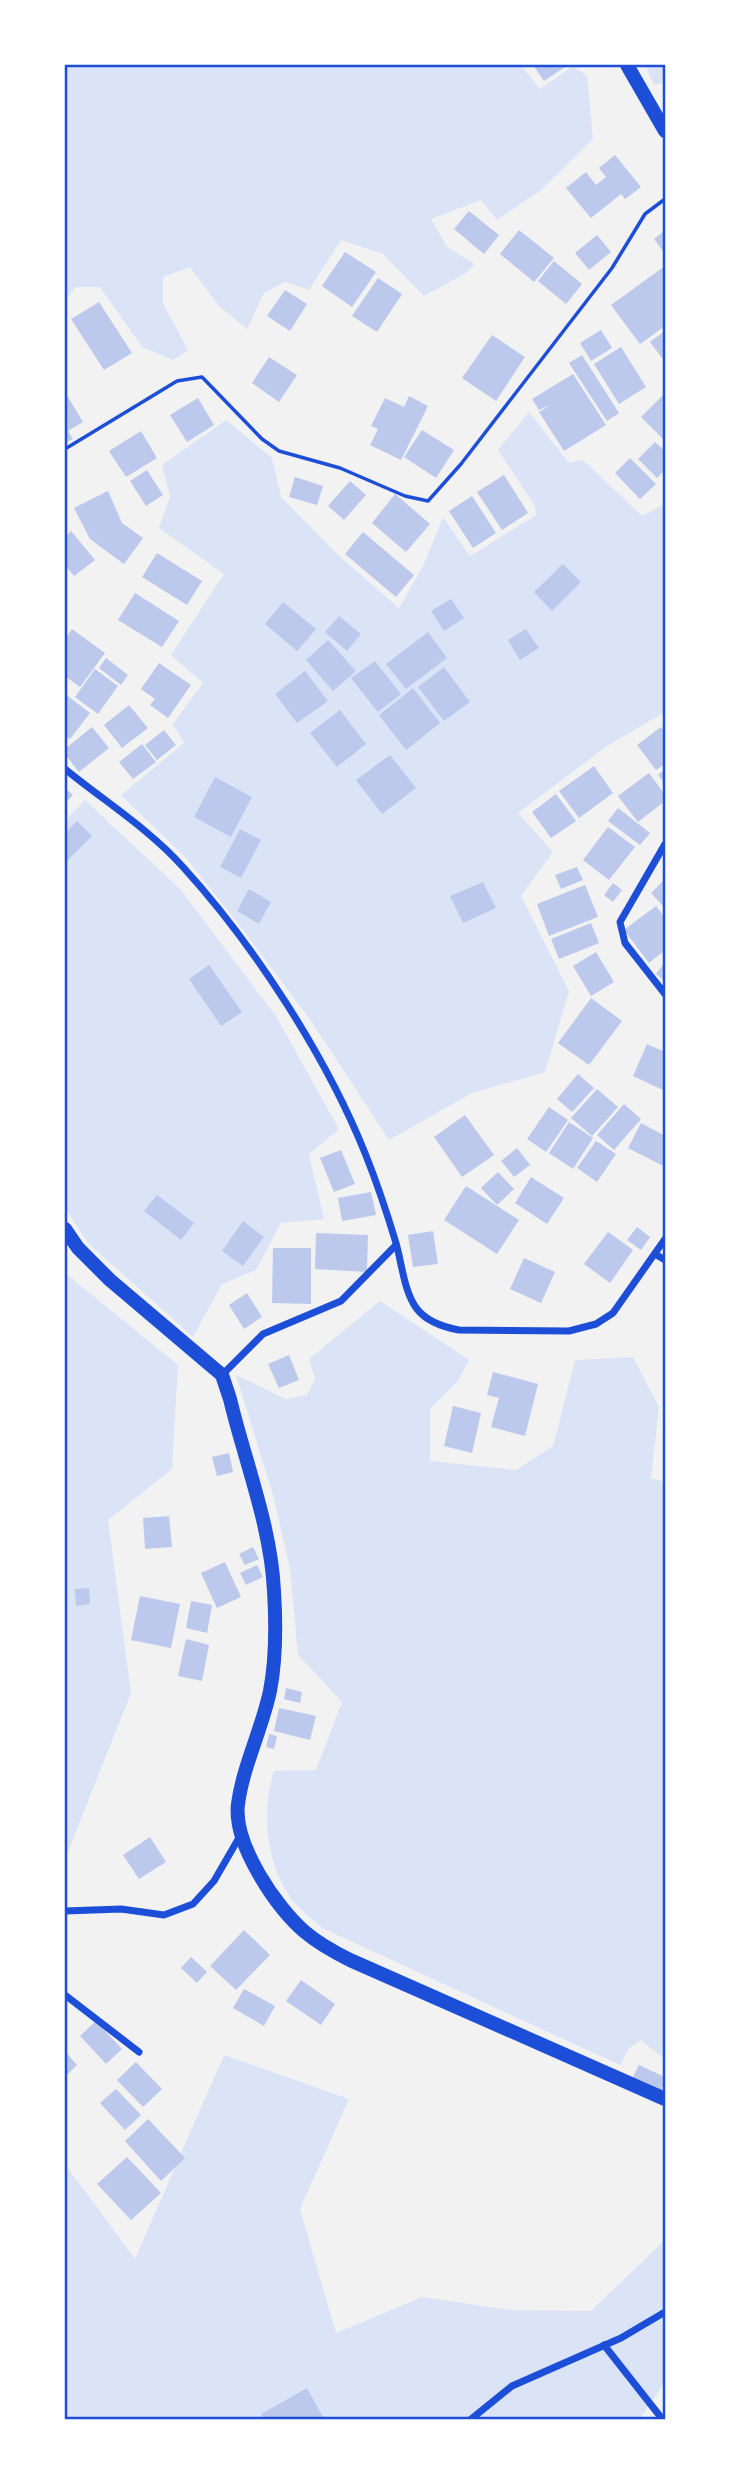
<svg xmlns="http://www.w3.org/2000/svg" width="730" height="2485" font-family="'Space Grotesk',sans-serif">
<rect width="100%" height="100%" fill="#f2f2f2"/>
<g fill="#dbe4f7">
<polygon points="65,65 521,65 540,89 573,66 587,76 593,139 541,190 497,220 481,200 431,219 447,247 475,264 466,273 424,296 383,254 341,240 309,290 285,282 264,293 247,329 218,305 190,267 163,277 163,303 188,350 173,360 142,347 100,287 76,287 65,300"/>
<polygon points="645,65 665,65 665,82 654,85"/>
<polygon points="529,412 569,463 583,460 642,516 665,504 665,712 607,746 518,813 553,852 521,896 569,991 545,1072 472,1093 389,1140 311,1021 244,931 187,859 121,795 184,743 173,724 203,683 171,655 224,574 159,528 170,497 162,465 226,420 272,458 281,497 339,556 399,608 424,564 443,517 470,556 536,515 535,506 498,450"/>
<polygon points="85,800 180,889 276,1016 339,1129 309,1154 324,1219 281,1223 256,1270 222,1284 193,1337 88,1243 65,1208 65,821"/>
<polygon points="65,1273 178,1365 172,1469 108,1520 131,1693 65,1859"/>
<path d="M380 1301 469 1360 458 1381 430 1409V1461L516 1470 553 1446 575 1360 633 1357 659 1407 651 1478 665 1482V2060L641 2040 629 2048 620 2065 322 1928C312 1918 298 1909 290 1897 266 1863 261 1810 274 1771L316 1770 342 1702 298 1655 290 1569 273 1495 236 1375 286 1399 307 1395 315 1379 309 1359Z"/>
<polygon points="224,2055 349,2099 300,2209 336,2333 422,2297 510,2310 591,2311 665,2240 665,2382 639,2420 65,2420 65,2164 135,2259"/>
</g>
<g fill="#bdc9ec">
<polygon points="533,65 568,65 544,81"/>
<polygon points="615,155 641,187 625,199 621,194 591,218 566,188 586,172 596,185 606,177 599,168"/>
<polygon points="469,211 499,235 484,254 454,229"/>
<polygon points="519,230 554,258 534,282 500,254"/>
<polygon points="665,230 665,254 654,239"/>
<polygon points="597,235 611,252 589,270 575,253"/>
<polygon points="345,252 376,272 352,307 322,286"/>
<polygon points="554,261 582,284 566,304 538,281"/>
<polygon points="665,266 665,326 640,344 611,305"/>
<polygon points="378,278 402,294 377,332 352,316"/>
<polygon points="285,290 307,304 290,331 267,316"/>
<polygon points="99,302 132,353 104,370 71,319"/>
<polygon points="601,330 612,348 591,361 580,343"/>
<polygon points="665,331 665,362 650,342"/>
<polygon points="492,335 525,357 496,401 462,378"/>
<polygon points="621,347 646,387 619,404 594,364"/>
<polygon points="582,355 619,413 607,421 569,363"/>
<polygon points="269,357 297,375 279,402 252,383"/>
<polygon points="573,374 606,425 564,451 539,412 550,405 539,410 532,399"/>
<polygon points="65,392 83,422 68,431 73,439 65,443"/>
<polygon points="663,395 665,397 665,441 641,417"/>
<polygon points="409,396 428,406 401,460 370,445 378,429 371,426 385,398 404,407"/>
<polygon points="198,398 214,425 187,442 170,415"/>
<polygon points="422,430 454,450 436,478 404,457"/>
<polygon points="141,431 157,458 126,477 109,451"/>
<polygon points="655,442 665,451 665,470 657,478 638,459"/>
<polygon points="630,458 656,484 640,499 615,473"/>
<polygon points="147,470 163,495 146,506 130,481"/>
<polygon points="504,475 528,513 502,530 477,492"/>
<polygon points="295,477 323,486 317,505 289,497"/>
<polygon points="350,481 366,495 344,520 328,506"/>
<polygon points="108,491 122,523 143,538 124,564 90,539 74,508"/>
<polygon points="395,494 430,524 406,552 372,523"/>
<polygon points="472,496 496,533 473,548 449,511"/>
<polygon points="71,531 95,560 74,576 65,565 65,537"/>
<polygon points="363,532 414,575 396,597 345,554"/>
<polygon points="157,553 202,581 187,605 142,577"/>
<polygon points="563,564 581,582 552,611 534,592"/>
<polygon points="135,593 179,621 162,647 118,620"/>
<polygon points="451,599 464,618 444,631 431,611"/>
<polygon points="283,602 316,629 297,651 265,624"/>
<polygon points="339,616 361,634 347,651 325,632"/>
<polygon points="72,629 105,653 80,687 65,676 65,639"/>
<polygon points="526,629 539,648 520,660 508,640"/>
<polygon points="428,632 447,658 406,689 386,664"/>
<polygon points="328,640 356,671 333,691 306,660"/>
<polygon points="106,658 128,675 121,685 99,668"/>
<polygon points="375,661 401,694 378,712 351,678"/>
<polygon points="159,663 191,685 168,718 150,705 155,699 141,689"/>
<polygon points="444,667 470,702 444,721 418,687"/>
<polygon points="95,669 118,686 98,714 75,697"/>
<polygon points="305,671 328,701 297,723 275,694"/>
<polygon points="413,688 440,723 406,750 379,715"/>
<polygon points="65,694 90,713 70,739 65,736"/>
<polygon points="129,705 148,728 122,748 104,725"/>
<polygon points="340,710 366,744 337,767 310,733"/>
<polygon points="92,727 109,748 79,772 65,754 65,749"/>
<polygon points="661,727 665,732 665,764 656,770 637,745"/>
<polygon points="164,730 176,745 157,760 145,745"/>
<polygon points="142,744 156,762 133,779 119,762"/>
<polygon points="390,755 416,788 382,814 356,780"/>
<polygon points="594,766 613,793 579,818 559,791"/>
<polygon points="665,769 665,784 658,775"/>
<polygon points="649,773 665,795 665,801 638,822 618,796"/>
<polygon points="215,777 252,797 231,837 194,817"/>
<polygon points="65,788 73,795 65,803"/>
<polygon points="556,794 576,821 551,838 532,812"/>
<polygon points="618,808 650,833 640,845 608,821"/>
<polygon points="77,821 92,836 65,863 65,833"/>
<polygon points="608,827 635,847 609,880 583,860"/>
<polygon points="240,829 261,840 241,878 220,867"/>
<polygon points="577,867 583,880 561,889 555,875"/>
<polygon points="665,879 665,908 651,893"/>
<polygon points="483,882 496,908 463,923 450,896"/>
<polygon points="613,883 622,890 613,902 604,895"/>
<polygon points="585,885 598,917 549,936 537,904"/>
<polygon points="249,889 271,902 259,924 237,911"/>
<polygon points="656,906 665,918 665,950 649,963 624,930"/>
<polygon points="591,923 599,943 559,959 551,939"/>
<polygon points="596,952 614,982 591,996 573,966"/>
<polygon points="665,962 665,981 656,974"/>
<polygon points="209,965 242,1012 221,1026 189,979"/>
<polygon points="591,998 622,1021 589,1065 558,1043"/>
<polygon points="647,1044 665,1052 665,1091 633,1076"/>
<polygon points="578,1074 594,1088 572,1112 557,1099"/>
<polygon points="597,1089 618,1107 592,1136 571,1118"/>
<polygon points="624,1104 641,1119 614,1150 597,1135"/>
<polygon points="549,1107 568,1120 546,1152 527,1139"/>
<polygon points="465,1115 494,1155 462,1177 434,1137"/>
<polygon points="569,1122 593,1138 573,1169 549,1153"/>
<polygon points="641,1123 665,1136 665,1167 628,1148"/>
<polygon points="596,1141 616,1154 597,1182 577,1168"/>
<polygon points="517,1148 530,1165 514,1177 501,1161"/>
<polygon points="341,1150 355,1184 334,1192 320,1158"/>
<polygon points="498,1172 514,1189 497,1205 481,1188"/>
<polygon points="531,1177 564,1198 547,1224 515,1203"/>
<polygon points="466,1186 519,1220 497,1254 444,1220"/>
<polygon points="371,1192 376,1215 342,1221 338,1198"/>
<polygon points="157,1195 194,1223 181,1240 144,1211"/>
<polygon points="243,1221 264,1237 243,1266 222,1251"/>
<polygon points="637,1227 650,1237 641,1250 627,1240"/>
<polygon points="433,1231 438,1264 413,1267 408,1235"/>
<polygon points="608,1232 633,1250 610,1283 584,1264"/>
<polygon points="316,1233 368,1235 367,1272 315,1269"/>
<polygon points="273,1248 311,1248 311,1304 272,1303"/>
<polygon points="524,1258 555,1272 541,1303 510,1289"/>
<polygon points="247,1293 262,1317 244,1329 229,1305"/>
<polygon points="289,1355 299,1380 279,1388 268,1364"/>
<polygon points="493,1372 538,1384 525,1436 491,1427 499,1398 487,1395"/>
<polygon points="453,1406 481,1413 472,1453 444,1446"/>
<polygon points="229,1453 233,1472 217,1476 212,1457"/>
<polygon points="169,1516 172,1547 145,1549 143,1518"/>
<polygon points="253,1547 259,1559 245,1565 239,1554"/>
<polygon points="225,1562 241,1597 217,1608 201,1573"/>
<polygon points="257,1565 263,1577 246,1585 240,1573"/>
<polygon points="89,1588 90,1604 76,1606 75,1589"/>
<polygon points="140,1596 180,1604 171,1648 131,1640"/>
<polygon points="191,1601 212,1605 207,1633 186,1628"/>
<polygon points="186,1639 209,1645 202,1681 178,1676"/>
<polygon points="286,1688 302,1692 300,1703 284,1699"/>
<polygon points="279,1708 316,1716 310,1740 274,1731"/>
<polygon points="269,1734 277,1736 274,1749 266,1747"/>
<polygon points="150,1837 166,1862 139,1879 123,1855"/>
<polygon points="244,1930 270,1955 236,1990 210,1966"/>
<polygon points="191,1957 207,1972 197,1983 181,1968"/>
<polygon points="301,1980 335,2004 321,2025 286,2001"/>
<polygon points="244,1989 275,2006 264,2026 233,2008"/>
<polygon points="96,2021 122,2049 106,2064 80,2036"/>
<polygon points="65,2051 77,2065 65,2077"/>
<polygon points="136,2062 162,2089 143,2107 117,2080"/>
<polygon points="639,2065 665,2077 662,2090 633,2077"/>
<polygon points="116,2089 141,2115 125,2130 100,2103"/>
<polygon points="148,2119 185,2158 161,2181 125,2141"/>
<polygon points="127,2157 161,2193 131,2220 97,2184"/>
<polygon points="307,2388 323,2417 318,2420 265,2420 261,2414"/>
</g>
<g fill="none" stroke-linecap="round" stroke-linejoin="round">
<polyline stroke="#1d4ed8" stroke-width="3.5" points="65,449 177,381 202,377 262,439 279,451 340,468 405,496 428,501 461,464 612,268 645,214 665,199"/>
<g stroke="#1d4ed8" stroke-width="7">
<path d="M65 769C104 801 148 828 183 867 254 945 326 1056 365 1153 377 1183 387 1213 396 1243 402 1264 404 1292 417 1309 427 1322 443 1327 459 1330L569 1331 596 1324 613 1313 665 1239"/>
<polyline points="665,844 620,922 625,943 665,994"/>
<polyline points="655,1254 665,1260"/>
<polyline points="222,1375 263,1334 341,1301 396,1245"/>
<polyline points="65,1911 121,1909 164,1915 193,1904 214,1881 240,1836"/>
<polyline points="65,1995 139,2052"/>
<polyline points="604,2345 663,2420"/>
<polyline points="470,2420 512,2386 621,2338 665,2312"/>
</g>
<g stroke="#1d4ed8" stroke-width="14">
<polyline points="627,65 665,131"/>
<path d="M65 1229 78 1248 110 1280 222 1375 230 1399C245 1462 271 1526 274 1591 276 1623 276 1660 270 1691 262 1729 243 1766 238 1804 233 1844 276 1907 305 1932 319 1944 334 1952 350 1960L665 2099"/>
</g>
</g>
<rect width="730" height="2485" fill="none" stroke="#ffffff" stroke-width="133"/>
<rect x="66" y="66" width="598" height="2352" fill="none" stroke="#1d4ed8" stroke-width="2.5"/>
</svg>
